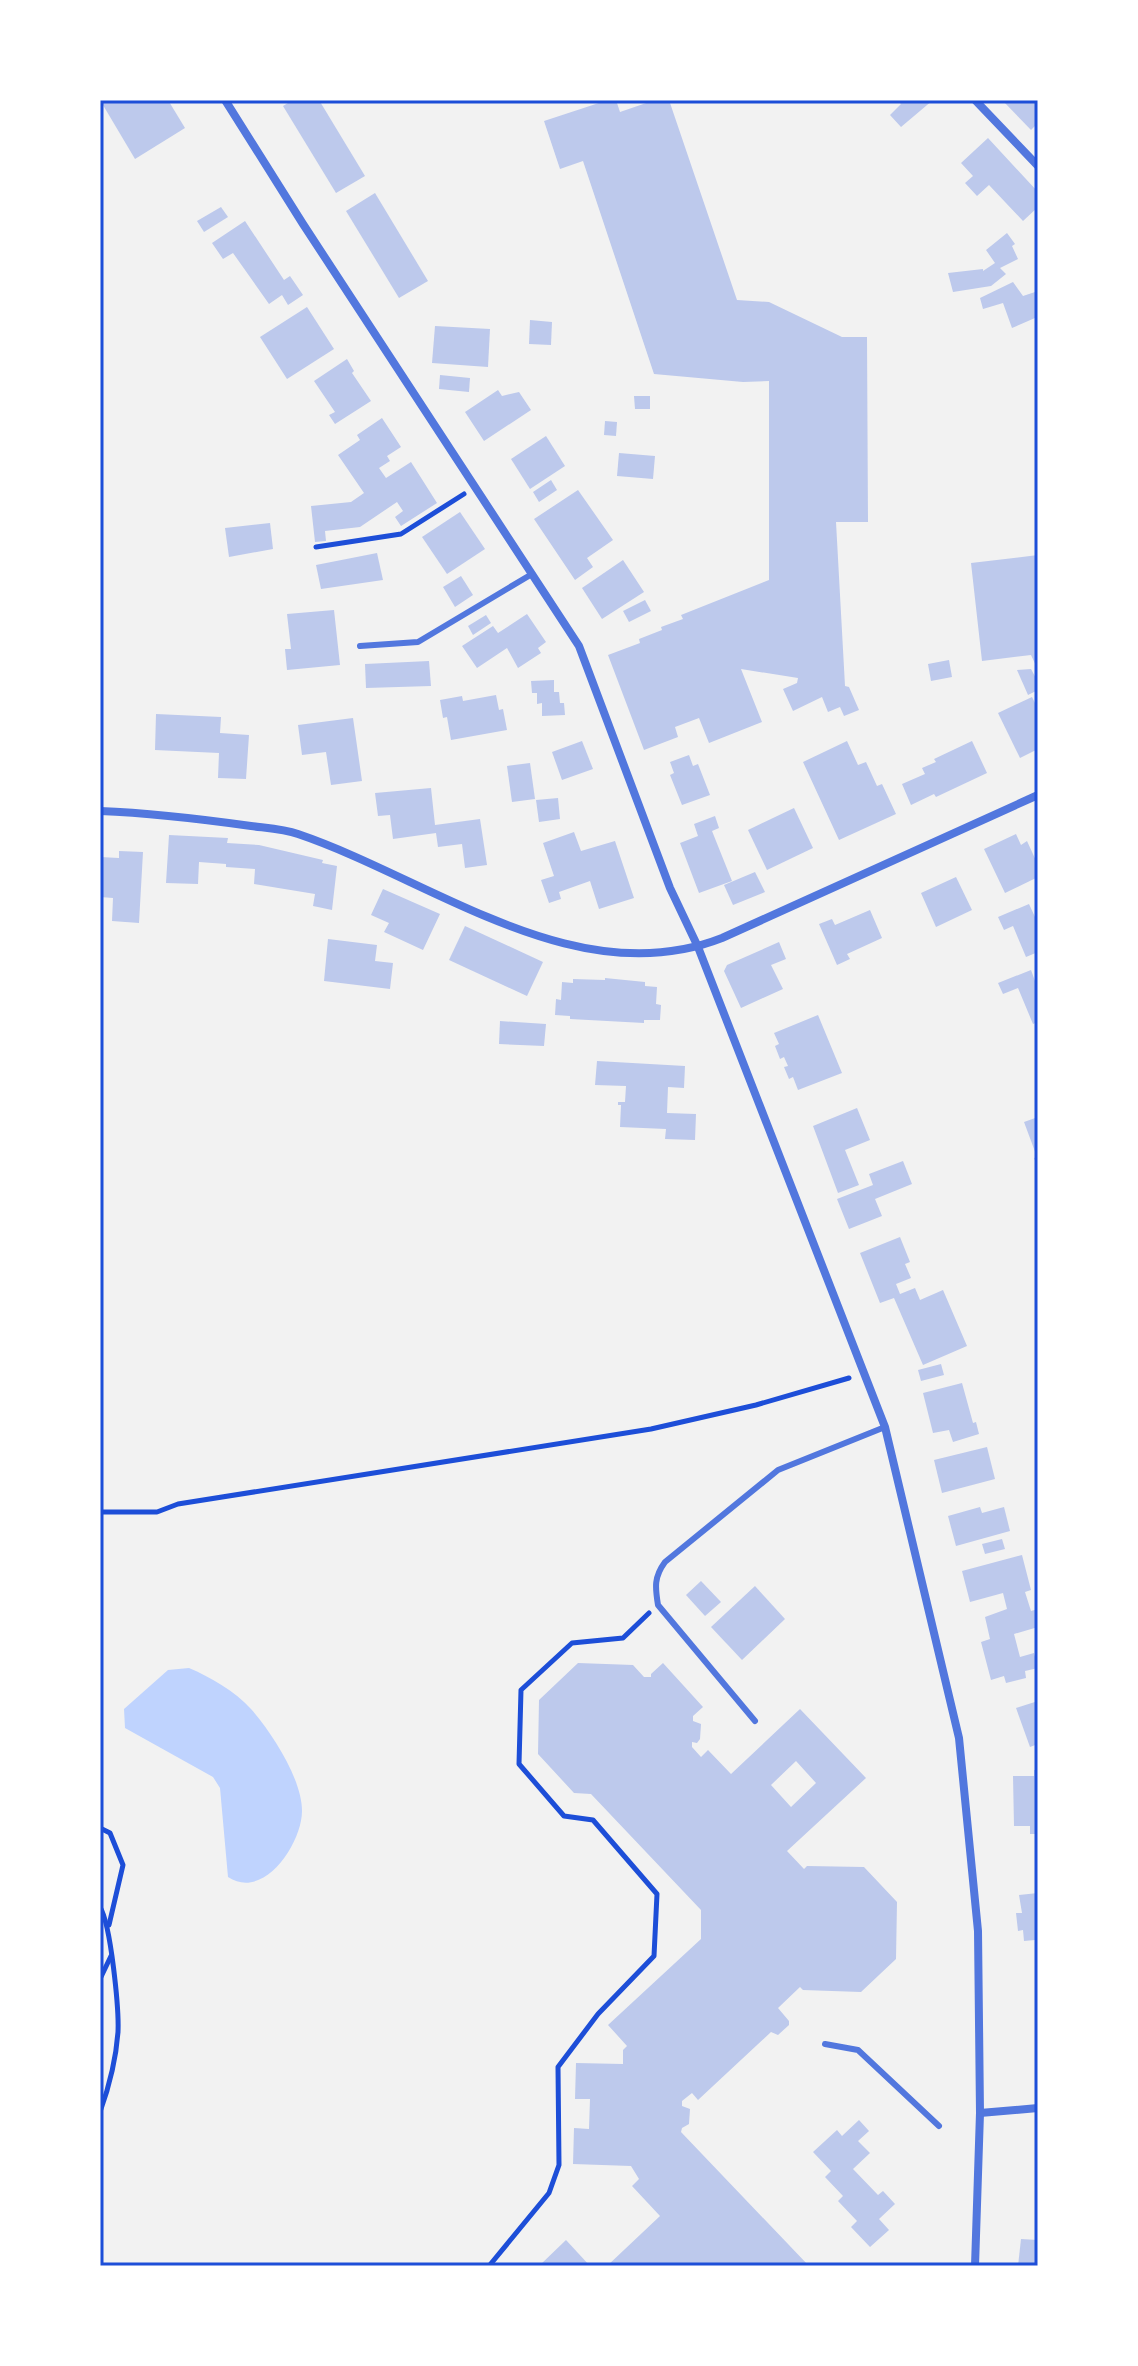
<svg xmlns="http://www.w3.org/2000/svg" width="1138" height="2366" font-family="'Playfair Display',serif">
<rect width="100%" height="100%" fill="#f2f2f2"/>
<path fill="#bfd3fe" d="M189 1668C210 1677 235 1691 251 1709 272 1733 302 1779 302 1811 302 1843 264 1901 228 1877L220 1788 213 1777 125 1728 124 1709 168 1670Z"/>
<g fill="#bdc9ec" fill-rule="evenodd">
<polygon points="100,100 168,100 185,128 135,159"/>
<polygon points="293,100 319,100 365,176 336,193 283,106"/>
<polygon points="608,100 616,100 620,112 655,100 669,100 737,300 769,302 842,337 867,337 868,522 836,522 845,686 849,687 859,710 844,716 840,707 828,712 822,697 793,711 783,689 797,683 798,678 741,669 762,722 709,743 699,718 675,727 678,737 644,750 608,655 640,643 639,639 662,630 661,627 683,619 681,615 769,580 769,381 743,382 654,374 583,161 560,169 544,121"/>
<polygon points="897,100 933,100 901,127 890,115 901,104"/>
<polygon points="1002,100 1038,100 1038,123 1031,130"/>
<polygon points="988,138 1038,192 1038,207 1023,221 989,185 977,196 965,183 973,176 961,163"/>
<polygon points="375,193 428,281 399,298 346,211"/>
<polygon points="221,207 228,217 204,232 197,221"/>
<polygon points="245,221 284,280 290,276 303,295 288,305 282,295 269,304 233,253 223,259 212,243"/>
<polygon points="1007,233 1015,244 1012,246 1018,259 1000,268 1006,274 991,286 953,292 948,273 983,269 983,271 995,263 986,250"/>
<polygon points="1013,282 1023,296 1038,291 1038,323 1035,318 1012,328 1003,303 983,309 980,298"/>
<polygon points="307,307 334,349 287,379 260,337"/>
<polygon points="530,320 552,322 551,345 529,344"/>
<polygon points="435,326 490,329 488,367 432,363"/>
<polygon points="347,359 354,371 352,373 371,401 335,424 329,415 335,412 314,381"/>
<polygon points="440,375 470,378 469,392 439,389"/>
<polygon points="498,390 502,396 519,392 531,410 484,441 465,412"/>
<polygon points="634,396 650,396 650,409 635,409"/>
<polygon points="382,418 401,447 387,456 390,461 379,468 386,478 411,462 437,503 401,526 395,517 403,511 397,502 360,527 325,531 326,541 315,542 311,506 351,502 364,493 338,455 360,440 357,435"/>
<polygon points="605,421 617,422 616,436 604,435"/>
<polygon points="546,436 565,466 530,489 511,459"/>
<polygon points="619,453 655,456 653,479 617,476"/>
<polygon points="551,480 557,490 539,502 533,492"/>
<polygon points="578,490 613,540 587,558 593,567 575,580 534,519"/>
<polygon points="460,512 485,549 447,574 422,537"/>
<polygon points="270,523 273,549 229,557 225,528"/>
<polygon points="377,553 383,580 321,589 316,565"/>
<polygon points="1038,555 1038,670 1031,655 982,661 971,563"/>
<polygon points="623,560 644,592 602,619 582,588"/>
<polygon points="461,576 473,595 455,607 443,587"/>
<polygon points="645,600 651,611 629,622 623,611"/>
<polygon points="334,610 340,665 287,670 285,649 291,649 287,614"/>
<polygon points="527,614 546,642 538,648 541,653 518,668 507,648 477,668 462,646 493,626 498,633"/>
<polygon points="486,615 491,623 473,635 468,626"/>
<polygon points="949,660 952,677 931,681 928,664"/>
<polygon points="429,661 431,686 366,688 365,664"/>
<polygon points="1031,669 1038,682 1038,690 1028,695 1017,670"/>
<polygon points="554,680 554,692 559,692 560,703 564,703 565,715 542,716 542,703 537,704 537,693 532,693 531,681"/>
<polygon points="496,695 499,710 503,709 507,730 451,740 447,717 443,718 440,700 462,696 463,701"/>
<polygon points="1032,697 1038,709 1038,749 1020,758 998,713"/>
<polygon points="156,714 221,717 220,733 249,735 246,779 218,778 219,753 155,750"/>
<polygon points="353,718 362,781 331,785 326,752 302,755 298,725"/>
<polygon points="582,741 593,769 562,780 552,752"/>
<polygon points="847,741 858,765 866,762 877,786 882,784 896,814 839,840 803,762"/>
<polygon points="972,741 987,773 936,797 934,794 911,805 902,784 925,774 922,768 936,762 934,759"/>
<polygon points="689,755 693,766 698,764 710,795 682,805 670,775 674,773 670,762"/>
<polygon points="530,763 535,799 512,802 507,766"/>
<polygon points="431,788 435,825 480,819 487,865 465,868 462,844 438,847 436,833 393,839 390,815 378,816 375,793"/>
<polygon points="558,798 560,819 539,822 536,800"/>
<polygon points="794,808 813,848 767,870 748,830"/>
<polygon points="715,816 719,828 712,831 732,881 699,893 680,843 698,836 694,824"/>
<polygon points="574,832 581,851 615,841 634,898 599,909 590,881 559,892 561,899 549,903 541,880 554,876 543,843"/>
<polygon points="1016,834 1021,845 1027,841 1038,865 1038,877 1005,893 984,849"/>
<polygon points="169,835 228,838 227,843 259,845 323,860 322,863 337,866 332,910 313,906 315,894 254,884 255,869 226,867 226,864 199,862 198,884 166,883"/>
<polygon points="119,851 143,852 139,923 112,921 113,898 100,897 100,857 119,858"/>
<polygon points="755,872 765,892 733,905 724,885"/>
<polygon points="956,877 972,910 936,927 921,893"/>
<polygon points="383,889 440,914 423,950 384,932 389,923 371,915"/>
<polygon points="1029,904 1035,917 1038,916 1038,952 1026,957 1013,926 1004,930 998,917"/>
<polygon points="870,910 882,938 847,954 850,959 837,965 819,924 832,919 835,925"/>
<polygon points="465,926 543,962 527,996 449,960"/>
<polygon points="328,939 377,945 375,961 393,963 390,989 324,981"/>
<polygon points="779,942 786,959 771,965 783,989 741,1008 724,971 727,965"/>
<polygon points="1031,970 1035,981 1038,980 1038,1022 1033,1024 1018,988 1003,994 998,983"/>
<polygon points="605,978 645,982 645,986 657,987 656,1004 661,1005 660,1020 644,1020 644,1023 570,1019 570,1016 555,1015 556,999 561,1000 562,982 573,983 573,979 605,980"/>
<polygon points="818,1015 842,1073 798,1090 793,1077 789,1079 784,1067 788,1066 784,1057 780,1059 775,1046 779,1044 774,1033"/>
<polygon points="500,1021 546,1024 544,1046 499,1044"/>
<polygon points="597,1061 685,1066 684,1088 668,1087 667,1113 696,1114 695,1140 665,1139 666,1129 620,1127 621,1105 618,1105 618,1102 625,1102 626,1086 595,1085"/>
<polygon points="857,1108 870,1140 845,1150 859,1185 838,1193 813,1126"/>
<polygon points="1038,1117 1038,1169 1034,1158 1037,1157 1024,1122"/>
<polygon points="903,1161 912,1184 875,1199 882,1216 849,1229 837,1199 873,1185 869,1174"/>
<polygon points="900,1237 910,1262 905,1264 911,1278 896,1284 900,1294 915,1288 920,1300 943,1290 967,1346 923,1365 894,1298 880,1303 860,1253"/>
<polygon points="941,1364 944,1375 921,1381 918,1370"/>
<polygon points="962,1383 973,1423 976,1422 979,1434 953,1442 949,1430 933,1433 923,1393"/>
<polygon points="987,1447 995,1479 942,1493 934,1460"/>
<polygon points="980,1507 982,1513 1004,1507 1010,1531 956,1546 948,1516"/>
<polygon points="1002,1539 1005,1549 985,1554 982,1544"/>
<polygon points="1022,1555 1031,1590 1025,1592 1031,1611 1038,1609 1038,1627 1014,1634 1020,1657 1034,1653 1038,1668 1025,1671 1026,1678 1006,1683 1004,1676 991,1680 981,1642 990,1639 985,1617 1007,1609 1003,1593 970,1602 962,1571"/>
<polygon points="701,1581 721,1602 705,1616 686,1595"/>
<polygon points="755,1586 785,1619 742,1660 711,1627"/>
<path d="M578 1663 633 1665 644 1677H651V1674L663 1663 703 1707 693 1716V1721L701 1724 700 1739 697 1743 692 1742V1747L701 1757 708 1750 731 1774 800 1709 866 1778 787 1851 804 1869 807 1866 864 1867 897 1902 896 1959 861 1992 803 1990 800 1987 778 2008 789 2021V2025L778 2035 771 2032 698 2100 692 2093 682 2101V2106L690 2109 689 2124 682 2128 681 2132 809 2266H607L660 2216 632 2186 639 2179 631 2166 573 2164 574 2128 589 2129 590 2099H575L576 2063 623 2064V2050L627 2046 608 2025 701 1939V1910L591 1794 574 1793 538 1754 539 1700ZM796 1761 816 1783 791 1807 771 1785Z"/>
<polygon points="1038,1701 1038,1744 1030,1747 1016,1708"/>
<polygon points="1034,1770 1038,1770 1038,1834 1030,1834 1030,1826 1014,1826 1013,1776 1034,1776"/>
<polygon points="1038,1893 1038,1947 1036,1947 1035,1940 1024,1941 1023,1930 1018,1931 1016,1913 1022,1913 1019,1895"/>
<polygon points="859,2120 869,2131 858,2141 870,2153 853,2169 878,2195 883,2191 895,2204 879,2219 889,2230 870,2247 851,2227 857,2221 838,2201 843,2196 825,2177 831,2171 813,2152 837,2130 842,2136"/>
<polygon points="1021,2239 1038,2240 1038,2266 1018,2266"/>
<polygon points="566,2240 590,2266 539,2266"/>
</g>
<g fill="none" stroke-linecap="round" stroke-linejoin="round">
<g stroke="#1d4ed8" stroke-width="5">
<polyline points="316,547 401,534 464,494"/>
<polyline points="100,1512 157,1512 178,1504 651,1429 756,1405 849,1378"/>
<polyline points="100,1828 110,1833 123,1865 109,1925"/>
<path d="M100 1907C111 1925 119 2009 118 2032 116 2059 109 2087 100 2112"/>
<polyline points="100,1979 111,1956"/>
<polyline points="489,2266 549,2193 559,2165 558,2067 598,2014 654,1956 657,1894 593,1820 564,1816 519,1764 521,1690 572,1643 623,1638 649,1613"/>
</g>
<g stroke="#5277de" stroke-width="6">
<polyline points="360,646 418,642 532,574"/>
<path d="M755 1721 658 1605C655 1587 654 1577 665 1562L778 1470 885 1427"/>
<polyline points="825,2044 858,2050 939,2126"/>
</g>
<g stroke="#5277de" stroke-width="8">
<polyline points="225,100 303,224 579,646 670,888 698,947 885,1427 959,1738 978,1931 980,2113 975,2266"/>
<polyline points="975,100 1038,166"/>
<path d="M100 811C151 813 201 819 251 826 266 828 284 829 298 834 431 879 577 995 722 938L1038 795"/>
<polyline points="980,2113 1038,2108"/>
</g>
</g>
<rect width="1138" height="2366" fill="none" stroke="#ffffff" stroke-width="204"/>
<rect x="102" y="102" width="934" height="2162" fill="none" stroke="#1d4ed8" stroke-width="3"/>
</svg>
